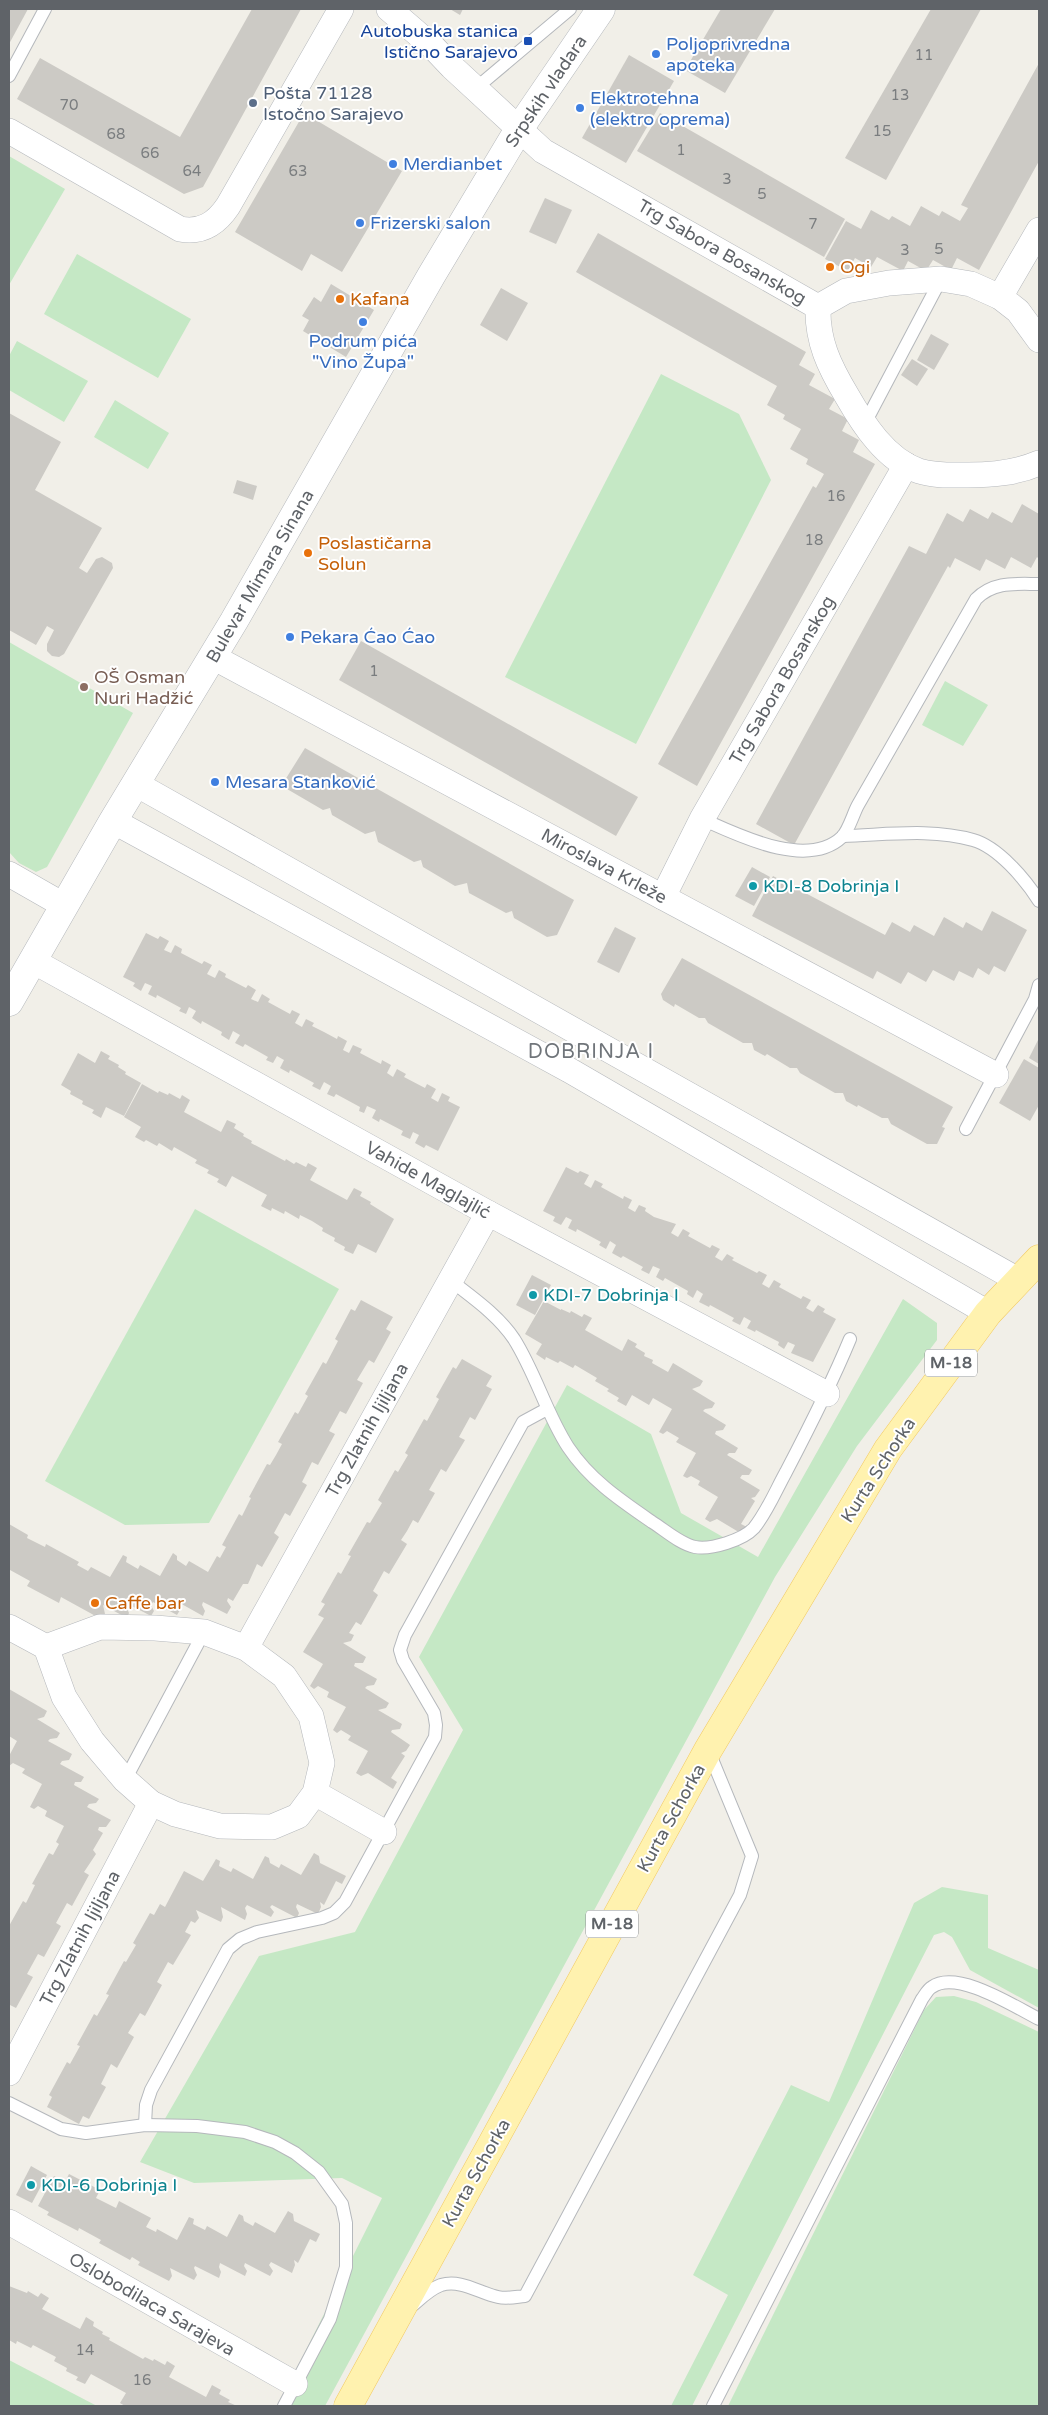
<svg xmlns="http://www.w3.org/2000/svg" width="1048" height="2415" font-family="'Varela Round',sans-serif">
<rect width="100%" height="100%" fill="#f1efe8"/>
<g fill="#c5e8c5">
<polygon points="9,156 65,189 9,285"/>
<polygon points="77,254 191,319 158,378 44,314"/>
<polygon points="17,341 88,381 64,422 9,390 9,356"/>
<polygon points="661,374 739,414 771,480 636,744 505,677"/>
<polygon points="115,400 169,433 148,469 94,437"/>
<polygon points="9,642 133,713 47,867 36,872 19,863 9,852"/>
<polygon points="945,681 988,705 963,746 922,725"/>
<polygon points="195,1209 339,1289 209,1523 125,1525 45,1481"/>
<polygon points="903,1299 937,1323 937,1340 857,1446 775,1577 325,2406 278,2406 382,2198 342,2178 194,2183 140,2162 259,1956 355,1932 463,1730 419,1657 567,1385 651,1434 681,1513 758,1557"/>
<polygon points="942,1887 988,1895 988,1948 1039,1970 1039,2008 970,1970 952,1937 944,1932 934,1935 692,2406 671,2406 728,2295 693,2275 791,2085 829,2102 914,1903"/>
<polygon points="954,1996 976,2002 1039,2032 1039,2406 728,2406 924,2010 936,1997"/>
<polygon points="9,2360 97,2406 9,2406"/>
</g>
<g fill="#cccac5">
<polygon points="9,9 28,9 9,44"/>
<polygon points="252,9 301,9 203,187 184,194 17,99 40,58 180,137"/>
<polygon points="450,9 463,9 460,15"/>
<polygon points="721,9 775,9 725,93 685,70"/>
<polygon points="931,9 981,9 886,180 845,158"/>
<polygon points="629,55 674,81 626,163 582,138"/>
<polygon points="1039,63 1039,161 979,270 957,258 951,270 933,260 926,271 908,261 903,271 877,257 871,267 855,258 848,271 825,259 846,221 861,229 871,210 889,220 892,216 910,226 921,206 939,216 942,211 960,221 968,208 961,205"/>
<polygon points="304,113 402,171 342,272 311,254 302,271 235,232"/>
<polygon points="660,113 845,219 824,257 637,151"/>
<polygon points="545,198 572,210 556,244 529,232"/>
<polygon points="598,233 806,352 799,365 815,374 809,385 835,399 829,409 848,419 842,431 859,440 853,452 875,464 697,786 658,764 813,486 816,488 824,474 806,464 808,459 790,449 801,429 783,419 785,415 767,405 777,386 576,272"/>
<polygon points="331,284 374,310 346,357 303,331 309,320 302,316 314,297 321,302"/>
<polygon points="501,288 528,303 507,341 480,325"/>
<polygon points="931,334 949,344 934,370 917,360"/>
<polygon points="912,359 928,369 917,386 901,375"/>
<polygon points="9,413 61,442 35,490 102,528 79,568 87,573 96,559 102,557 112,563 113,568 64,654 59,657 52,656 47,651 47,644 54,630 47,626 36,645 9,630"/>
<polygon points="237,480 257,486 253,500 233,493"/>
<polygon points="1022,504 1039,514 1039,559 1037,557 1031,568 1011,557 1005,569 986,559 980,571 955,558 950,568 948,566 794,845 756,824 909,546 926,554 947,513 963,522 970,509 988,519 992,512 1012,523"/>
<polygon points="361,641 638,797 616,836 339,680"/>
<polygon points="305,748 574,900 557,935 547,937 514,918 512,911 506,913 469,893 467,883 455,886 423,867 421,860 414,862 378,842 375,831 365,834 332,815 330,808 323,810 287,789 285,780"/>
<polygon points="752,867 770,877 754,906 735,896"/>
<polygon points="773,876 885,935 892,922 910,932 914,925 934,936 944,917 963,928 966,922 982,931 992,911 1027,930 1005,972 994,966 989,975 978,968 973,978 959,971 954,981 933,970 926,982 908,972 901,984 877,971 873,979 752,916"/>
<polygon points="615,927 636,938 619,973 597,962"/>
<polygon points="146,933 158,939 160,936 169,941 164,950 171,953 175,945 182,949 181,953 202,964 204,961 212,965 207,974 215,978 219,970 226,974 225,977 246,988 248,985 256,990 251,999 258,1002 262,994 270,999 268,1002 290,1014 292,1010 300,1014 295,1023 302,1027 306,1019 314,1023 312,1026 324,1032 337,1039 338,1036 347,1041 343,1050 349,1053 353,1045 362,1049 360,1053 381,1064 382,1060 391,1065 387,1073 393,1077 397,1069 406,1074 404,1077 425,1088 427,1084 436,1089 431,1098 438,1102 442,1093 450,1097 448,1101 460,1107 438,1151 426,1145 424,1148 415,1143 419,1135 413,1132 410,1139 401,1135 403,1131 380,1119 379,1122 372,1118 376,1110 367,1106 364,1113 359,1111 360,1107 336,1094 334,1097 327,1094 331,1086 324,1082 320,1090 312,1086 314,1083 290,1070 289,1073 280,1068 284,1060 277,1056 273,1063 266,1060 268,1057 245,1044 243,1047 235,1043 240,1035 233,1031 229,1040 221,1035 222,1032 202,1021 201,1024 192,1018 196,1011 189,1007 186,1014 179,1011 181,1008 157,995 156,998 148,994 152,986 145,983 141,991 133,986 135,983 123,977"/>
<polygon points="682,958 953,1107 942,1127 945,1128 937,1144 927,1144 891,1124 888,1118 882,1118 858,1105 857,1107 846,1101 843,1093 835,1093 800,1073 797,1068 790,1068 767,1054 765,1056 754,1050 752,1043 743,1043 708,1023 705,1018 699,1018 675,1004 674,1007 663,1000 661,994"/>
<polygon points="1039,1038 1039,1064 1029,1058"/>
<polygon points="101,1051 110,1056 108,1059 119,1065 118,1067 126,1072 125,1074 141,1083 124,1116 106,1107 101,1118 92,1113 94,1110 82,1104 83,1101 70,1094 71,1091 61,1085 78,1053 95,1063"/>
<polygon points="1024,1059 1039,1068 1039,1105 1030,1121 999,1103"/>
<polygon points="142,1084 158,1093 159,1091 168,1095 169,1093 180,1099 182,1095 190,1100 184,1112 221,1132 227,1120 236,1124 234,1128 244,1134 243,1136 252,1141 251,1143 285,1161 286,1159 294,1164 296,1162 306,1167 308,1163 317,1168 310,1180 347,1200 354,1188 362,1192 360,1196 371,1202 370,1204 394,1219 376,1253 358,1244 353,1254 344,1250 345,1247 334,1241 335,1238 322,1231 323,1228 312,1221 300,1215 299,1219 285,1211 284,1214 272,1208 271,1211 261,1206 267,1195 232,1176 226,1187 217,1182 219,1179 207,1173 209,1170 195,1163 197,1160 174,1147 172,1151 159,1143 157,1146 146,1140 144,1142 135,1137 141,1127 124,1117"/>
<polygon points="566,1167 578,1173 580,1171 589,1175 584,1184 591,1188 595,1180 603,1184 601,1187 623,1199 624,1196 632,1200 628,1208 635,1212 639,1205 646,1208 645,1211 654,1217 676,1224 671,1233 678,1237 683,1229 690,1233 688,1236 710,1248 712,1245 720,1249 715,1257 722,1261 727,1254 734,1258 732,1260 757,1273 759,1271 767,1275 762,1284 769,1288 774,1280 781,1284 779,1287 801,1299 803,1296 811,1300 806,1308 813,1312 818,1305 825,1309 823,1312 836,1319 813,1362 791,1353 795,1345 788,1342 784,1349 778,1345 779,1342 756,1330 755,1332 747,1328 751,1321 744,1317 740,1325 732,1321 734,1318 710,1305 709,1307 699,1302 703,1294 697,1290 693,1298 687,1294 688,1291 665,1278 663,1281 656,1277 660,1269 653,1266 649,1274 641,1270 643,1267 623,1256 621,1258 612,1253 616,1245 610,1241 606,1249 599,1245 601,1242 577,1229 576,1232 568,1228 572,1220 566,1217 561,1225 553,1221 555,1217 543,1211"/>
<polygon points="532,1275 551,1285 535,1315 516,1305"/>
<polygon points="361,1300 393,1317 386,1329 391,1332 374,1363 369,1360 357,1380 363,1383 346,1414 340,1411 329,1431 335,1434 318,1465 312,1462 302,1482 307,1485 290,1516 285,1513 274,1533 279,1537 262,1567 257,1564 248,1584 243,1584 233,1601 228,1598 227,1601 231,1607 227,1614 203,1602 202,1605 205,1611 203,1616 178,1602 176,1605 180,1610 177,1615 153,1602 151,1605 154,1611 151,1616 128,1604 126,1606 129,1613 127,1618 103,1605 105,1614 101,1619 61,1597 59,1603 27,1586 30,1581 10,1570 9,1573 9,1524 28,1535 27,1538 45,1547 46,1544 79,1562 77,1565 88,1571 91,1567 110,1577 123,1555 127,1557 126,1562 138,1569 140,1565 160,1576 173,1553 177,1556 177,1560 186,1566 189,1561 208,1572 217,1556 220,1558 226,1547 222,1545 239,1514 242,1516 251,1498 249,1497 267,1464 270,1465 276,1455 282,1444 278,1442 295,1412 298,1414 308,1396 305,1394 323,1362 326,1364 338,1341 335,1339 351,1309 355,1311"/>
<polygon points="544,1301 561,1310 561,1309 570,1313 571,1311 582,1317 584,1314 592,1318 585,1330 622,1351 628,1339 637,1344 635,1347 645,1353 644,1356 653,1360 652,1363 668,1372 673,1363 703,1381 700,1386 692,1389 715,1403 712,1408 705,1409 703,1411 726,1425 723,1430 716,1431 715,1434 738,1448 735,1453 729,1453 727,1455 752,1470 749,1475 742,1475 740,1478 760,1490 755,1497 751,1498 755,1501 741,1524 747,1527 742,1534 717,1519 710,1522 705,1519 718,1497 698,1485 700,1481 691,1476 687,1478 683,1476 696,1453 676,1442 679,1438 667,1431 663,1434 659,1432 672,1409 653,1398 649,1405 632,1395 626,1406 617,1401 619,1398 607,1391 609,1389 595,1381 597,1378 575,1365 573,1368 560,1361 558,1363 546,1357 545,1360 536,1354 542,1344 525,1334"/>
<polygon points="462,1359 492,1376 486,1386 492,1389 475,1420 470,1417 459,1437 465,1440 446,1472 441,1469 429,1490 435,1493 418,1523 413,1520 407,1531 401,1540 407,1544 389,1574 384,1571 373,1591 378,1595 361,1625 356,1622 349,1633 354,1635 351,1641 343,1643 366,1657 363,1663 355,1663 354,1666 377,1679 374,1685 367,1686 365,1688 389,1703 386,1708 378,1710 402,1724 400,1729 392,1730 391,1732 410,1745 406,1751 401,1753 405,1756 391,1778 397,1782 393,1789 368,1773 361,1776 356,1773 368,1751 348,1740 351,1736 341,1730 337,1733 333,1730 346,1707 327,1697 329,1692 318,1686 314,1689 310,1686 323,1664 303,1652 324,1618 318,1615 325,1604 321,1602 338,1572 341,1574 351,1556 348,1555 367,1522 370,1523 382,1503 378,1500 395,1470 398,1472 408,1455 405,1453 424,1419 427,1421 439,1399 436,1397 453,1367 456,1369"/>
<polygon points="9,1689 47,1711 44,1717 37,1719 60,1733 57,1738 50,1739 48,1741 72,1754 69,1760 62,1761 60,1764 84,1777 81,1782 75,1782 74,1785 99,1799 96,1803 89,1804 87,1807 111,1820 106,1827 99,1827 98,1830 103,1833 93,1850 96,1854 84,1872 89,1875 72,1906 67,1903 56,1923 61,1926 44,1957 38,1954 27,1974 33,1977 16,2008 10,2005 9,2008 9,1926 23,1901 26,1903 35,1885 32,1884 49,1853 53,1855 59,1844 56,1842 64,1826 45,1816 47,1811 38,1806 34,1809 30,1807 42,1784 22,1773 25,1769 13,1763 9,1766 9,1756 17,1741 9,1736"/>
<polygon points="314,1853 319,1856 320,1863 346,1876 342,1884 336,1881 324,1905 320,1902 321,1907 318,1914 297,1904 296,1907 299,1913 297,1918 272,1905 270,1907 274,1912 271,1917 247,1905 245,1908 247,1914 245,1920 221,1907 223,1917 221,1922 196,1910 199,1918 195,1923 191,1921 185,1932 191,1935 173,1965 168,1962 157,1982 162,1985 145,2016 140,2013 128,2033 134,2037 117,2068 111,2064 101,2084 106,2087 89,2119 83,2116 79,2124 47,2107 52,2097 49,2095 67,2062 70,2064 80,2046 77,2045 94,2014 97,2016 109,1995 106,1994 124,1961 126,1962 136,1945 133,1943 150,1913 154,1915 160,1904 165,1907 184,1871 203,1881 216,1859 220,1861 219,1866 231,1872 233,1868 253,1879 265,1856 269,1858 270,1863 279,1868 281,1864 301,1875"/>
<polygon points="31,2166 47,2175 32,2203 16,2195"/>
<polygon points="69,2174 100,2190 96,2198 116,2208 119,2201 151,2218 146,2227 156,2232 157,2229 177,2240 189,2217 194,2219 193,2224 205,2230 207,2226 227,2237 239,2214 243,2216 244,2221 253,2226 255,2222 275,2233 288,2211 293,2214 294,2221 320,2234 316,2242 310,2239 298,2263 294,2260 295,2265 292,2273 271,2262 269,2265 273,2271 270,2276 245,2263 244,2266 247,2271 245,2276 220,2263 219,2267 221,2272 219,2278 195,2266 194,2268 197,2275 194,2280 170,2268 172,2276 169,2281 138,2265 140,2262 132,2257 130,2260 99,2243 101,2240 79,2228 78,2231 47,2215 49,2212 38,2206 54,2176 65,2182"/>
<polygon points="9,2286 27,2293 28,2291 38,2297 41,2293 49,2298 42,2309 80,2329 86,2317 94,2322 93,2326 103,2332 102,2334 110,2338 109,2340 143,2359 145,2357 153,2361 154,2359 165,2365 167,2361 175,2366 169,2377 206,2397 212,2385 221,2390 219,2394 230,2400 228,2402 237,2406 125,2406 120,2403 126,2393 91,2374 85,2384 76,2380 78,2377 66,2371 67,2368 54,2361 56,2357 33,2345 31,2348 17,2341 16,2344 9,2340"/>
</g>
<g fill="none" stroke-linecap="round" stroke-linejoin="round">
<defs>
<g id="service">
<polyline points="9,76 45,9"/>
<polyline points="475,89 570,9"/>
<polyline points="864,425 941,279"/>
<path d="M702 819C738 835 807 870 842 837 849 830 853 814 858 805L976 599C994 581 1016 584 1039 584"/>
<path d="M843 836C885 835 932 828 973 840 998 847 1025 879 1039 901"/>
<polyline points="966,1129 1035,999 1039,985"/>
<path d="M450 1280C473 1298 498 1315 514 1339 536 1374 546 1413 568 1447 590 1480 620 1500 652 1522 665 1530 680 1544 695 1547 711 1550 743 1540 754 1528 767 1512 776 1490 786 1472 809 1428 831 1385 850 1339"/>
<polyline points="125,1780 204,1632"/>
<polyline points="9,2103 61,2129 86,2133 145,2125 197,2126 245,2132 275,2142 295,2153 319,2172 342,2204 346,2223 346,2267 330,2319 284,2406"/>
<polyline points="145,2125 146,2105 151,2090 228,1949 240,1939 257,1932 322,1918 334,1913 345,1902 435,1737 436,1725 434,1713 403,1660 400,1650 405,1635 523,1422 547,1409"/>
<path d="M413 2305C421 2298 430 2289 441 2285 461 2279 479 2293 498 2297 507 2299 515 2297 525 2296L740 1895 752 1856 709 1752"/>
<path d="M713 2406 922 1999C925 1995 928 1989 932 1987 957 1969 1015 2007 1039 2019"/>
</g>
<g id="minor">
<polyline points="389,9 433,47 452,67 543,151 818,307"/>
<path d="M9 131 180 229C201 233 216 224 228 206L341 9"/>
<polyline points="1000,297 1039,230"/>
<path d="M818 307C817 341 829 366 847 396 863 424 886 460 919 471 935 476 952 475 968 475 993 475 1016 473 1039 463"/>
<polyline points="818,307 846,291 889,283 941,279 971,284 1000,297 1018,311 1039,340"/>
<polyline points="213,657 996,1075"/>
<polyline points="136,784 1018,1280"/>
<polyline points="113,821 569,1070 988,1313"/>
<polyline points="9,874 65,906"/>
<polyline points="663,897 702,819 906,465"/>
<polyline points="33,961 488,1213 827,1394"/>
<polyline points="9,1627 46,1647 64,1697 92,1741 125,1780 151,1803 175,1814 220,1826 272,1827 298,1816 315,1793 322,1763 311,1716 284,1676 246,1648 204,1632 155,1628 100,1627 46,1647"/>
<polyline points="246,1648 488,1213"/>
<polyline points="315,1793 384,1832"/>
<polyline points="9,2073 151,1803"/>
<polyline points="9,2222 295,2384"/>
</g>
<polyline id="tertiary" points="9,1002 113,821 234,621 431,276 519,129 601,9"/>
<polyline id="primary" points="348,2406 708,1750 888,1449 988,1313 1039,1259"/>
</defs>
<use href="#service" stroke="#b5b8bc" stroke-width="14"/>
<use href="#minor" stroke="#b5b8bc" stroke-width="26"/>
<use href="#tertiary" stroke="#b5b8bc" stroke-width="29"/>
<use href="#primary" stroke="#f2c960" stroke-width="29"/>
<use href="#service" stroke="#fff" stroke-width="12"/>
<use href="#minor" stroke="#fff" stroke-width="25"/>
<use href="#tertiary" stroke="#fff" stroke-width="28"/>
<use href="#primary" stroke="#fff2af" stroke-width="28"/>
</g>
<rect fill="#1a4fb4" stroke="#fff" stroke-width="2" x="523" y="36" width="10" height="10" rx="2.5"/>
<g fill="#3f7fe0" stroke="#fff" stroke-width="2">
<circle cx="656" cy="54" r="5"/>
<circle cx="580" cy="108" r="5"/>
<circle cx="393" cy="164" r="5"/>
<circle cx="360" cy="223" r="5"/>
<circle cx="363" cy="322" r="5"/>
<circle cx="290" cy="637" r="5"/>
<circle cx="215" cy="782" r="5"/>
</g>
<circle fill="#5c6f8a" stroke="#fff" stroke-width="2" cx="253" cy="103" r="5"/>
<g fill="#e8710a" stroke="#fff" stroke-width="2">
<circle cx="830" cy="267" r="5"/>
<circle cx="340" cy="299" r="5"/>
<circle cx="308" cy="553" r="5"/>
<circle cx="95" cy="1603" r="5"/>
</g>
<circle fill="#8d6e63" stroke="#fff" stroke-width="2" cx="84" cy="687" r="5"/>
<g fill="#0f9aa8" stroke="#fff" stroke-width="2">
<circle cx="753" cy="886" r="5"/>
<circle cx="533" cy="1295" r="5"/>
<circle cx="31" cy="2185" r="5"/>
</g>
<g text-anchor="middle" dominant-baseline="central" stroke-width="4" stroke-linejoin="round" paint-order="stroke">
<g font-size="15" fill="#7a7d7f">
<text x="924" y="55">11</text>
<text x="900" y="95">13</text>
<text x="69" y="105">70</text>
<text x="882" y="131">15</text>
<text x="116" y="134">68</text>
<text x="681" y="150">1</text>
<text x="150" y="153">66</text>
<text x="192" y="171">64</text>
<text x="298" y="171">63</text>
<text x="727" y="179">3</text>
<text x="762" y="194">5</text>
<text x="813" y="224">7</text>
<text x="939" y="249">5</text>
<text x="905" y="250">3</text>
<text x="836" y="496">16</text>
<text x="814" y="540">18</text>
<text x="374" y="671">1</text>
<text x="85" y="2350">14</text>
<text x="142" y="2380">16</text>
</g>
<g fill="#fff" stroke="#8f9295" stroke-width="1">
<rect x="925" y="1349.5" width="52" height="27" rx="4"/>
<rect x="586" y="1910.5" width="52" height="27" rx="4"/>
</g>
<g font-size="16" font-weight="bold" fill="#5f6368">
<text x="951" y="1363">M-18</text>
<text x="612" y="1924">M-18</text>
</g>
<g font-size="18" fill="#164399" stroke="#fff" text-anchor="end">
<text x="518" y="31">Autobuska stanica<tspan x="518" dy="21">Istično Sarajevo</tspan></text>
</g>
<g font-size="18" fill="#366cbe" stroke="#fff" text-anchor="start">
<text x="666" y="44">Poljoprivredna<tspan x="666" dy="21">apoteka</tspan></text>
<text x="590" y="98">Elektrotehna<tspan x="590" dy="21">(elektro oprema)</tspan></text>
<text x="403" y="164">Merdianbet</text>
<text x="370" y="223">Frizerski salon</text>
<text x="363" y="341" text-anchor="middle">Podrum pića<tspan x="363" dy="21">"Vino Župa"</tspan></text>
<text x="300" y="637">Pekara Ćao Ćao</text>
<text x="225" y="782">Mesara Stanković</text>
</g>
<g font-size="18" fill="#5f6368" stroke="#fff">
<text transform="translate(546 91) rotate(-56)">Srpskih vladara</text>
<text transform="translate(722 252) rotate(30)">Trg Sabora Bosanskog</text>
<text transform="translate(260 576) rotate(-60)">Bulevar Mimara Sinana</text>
<text transform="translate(782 680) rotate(-60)">Trg Sabora Bosanskog</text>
<text transform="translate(604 866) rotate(28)">Miroslava Krleže</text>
<text transform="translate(428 1180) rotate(29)">Vahide Maglajlić</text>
<text transform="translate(367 1430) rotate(-61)">Trg Zlatnih ljiljana</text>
<text transform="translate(878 1470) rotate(-57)">Kurta Schorka</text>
<text transform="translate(671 1818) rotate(-61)">Kurta Schorka</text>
<text transform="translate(80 1938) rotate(-62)">Trg Zlatnih ljiljana</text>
<text transform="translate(476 2173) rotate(-61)">Kurta Schorka</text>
<text transform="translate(152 2304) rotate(30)">Oslobodilaca Sarajeva</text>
</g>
<g font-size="18" fill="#4e5e75" stroke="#fff" text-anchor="start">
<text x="263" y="93">Pošta 71128<tspan x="263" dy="21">Istočno Sarajevo</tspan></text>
</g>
<g font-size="18" fill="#c56008" stroke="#fff" text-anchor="start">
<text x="840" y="267">Ogi</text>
<text x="350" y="299">Kafana</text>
<text x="318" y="543">Poslastičarna<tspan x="318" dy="21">Solun</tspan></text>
<text x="105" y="1603">Caffe bar</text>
</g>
<g font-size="18" fill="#785e54" stroke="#fff" text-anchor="start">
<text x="94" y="677">OŠ Osman<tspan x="94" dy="21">Nuri Hadžić</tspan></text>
</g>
<g font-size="18" fill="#0d838f" stroke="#fff" text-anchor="start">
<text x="763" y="886">KDI-8 Dobrinja I</text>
<text x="543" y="1295">KDI-7 Dobrinja I</text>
<text x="41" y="2185">KDI-6 Dobrinja I</text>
</g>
<g font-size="20" letter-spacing="1" fill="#70757a" stroke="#fff">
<text x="591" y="1052">DOBRINJA I</text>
</g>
</g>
<rect width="1048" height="2415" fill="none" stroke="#5f6368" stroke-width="20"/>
</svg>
